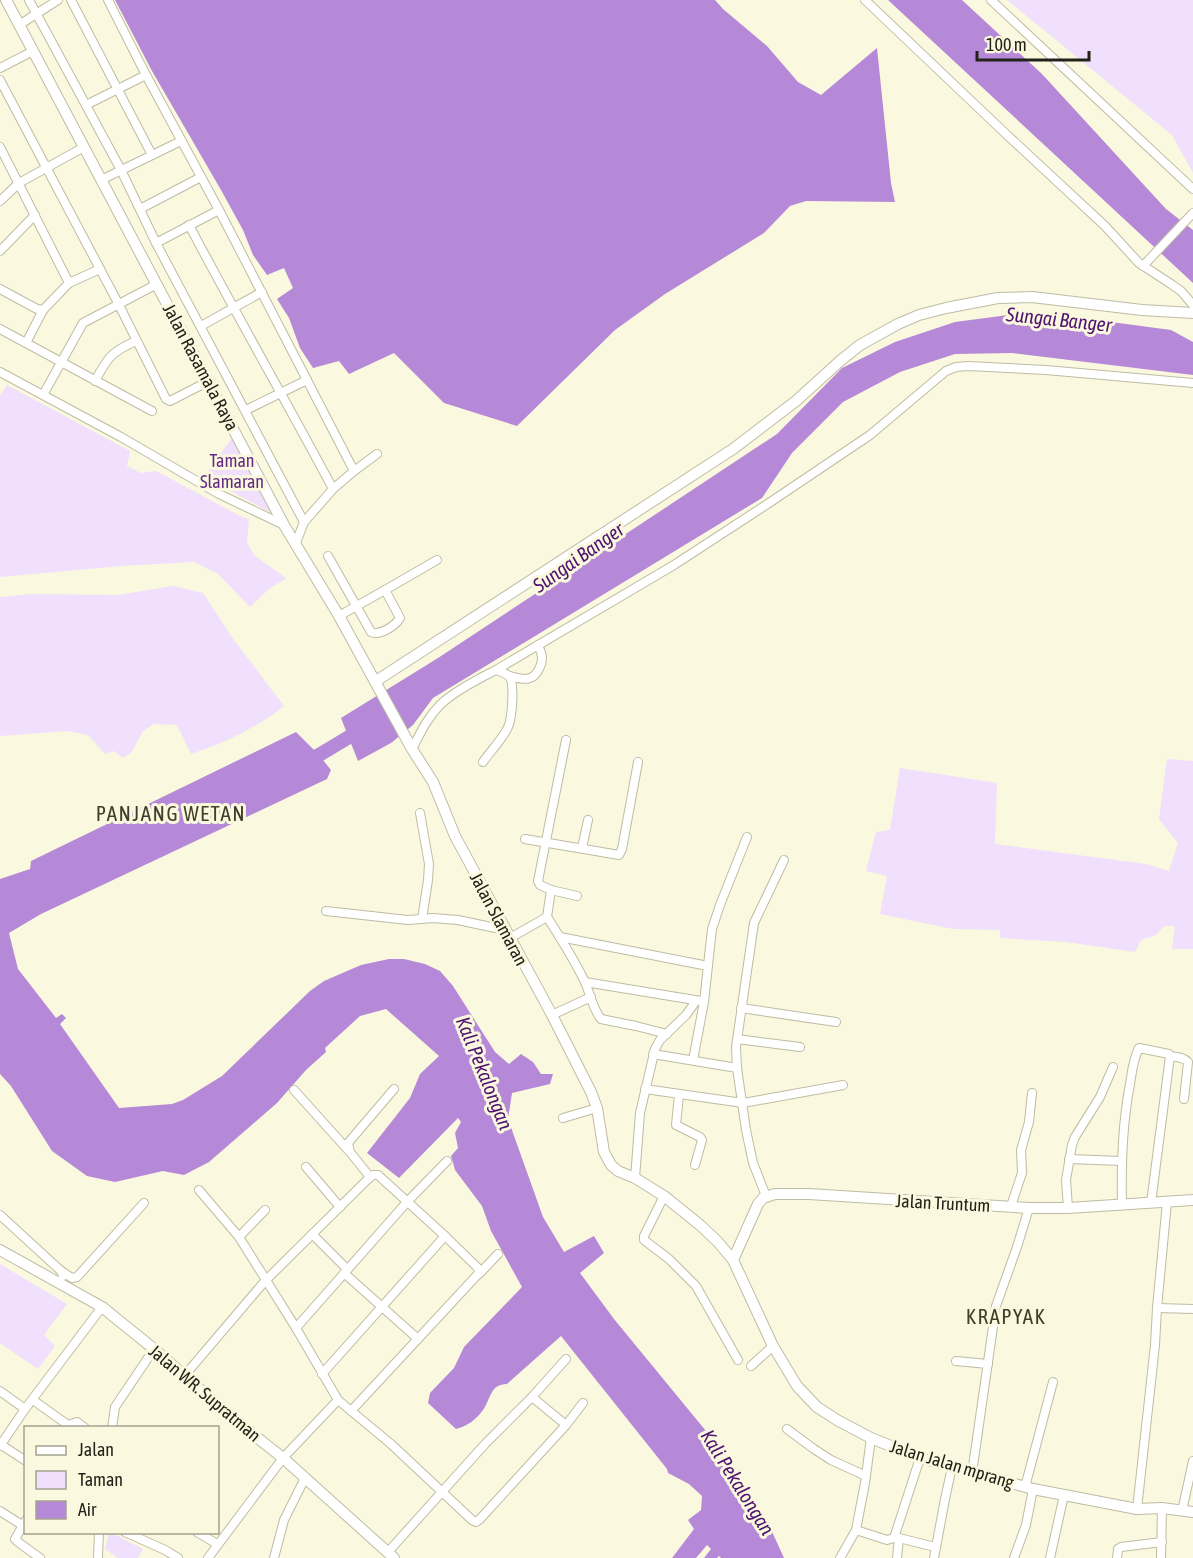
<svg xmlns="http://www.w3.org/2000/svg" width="1193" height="1558" font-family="'Asap Condensed',sans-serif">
<rect width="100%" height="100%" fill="#faf8de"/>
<g fill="#f0dffd">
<polygon points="1007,0 1193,0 1193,173 1172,135"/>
<polygon points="7,385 130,451 127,466 141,473 156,471 240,516 249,519 247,543 255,556 286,578 282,581 270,588 250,607 218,574 194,562 121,566 0,577 0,396"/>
<polygon points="234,435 276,513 270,512 204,477"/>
<path d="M173 586 203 593 231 636 284 706C257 728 224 743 191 754L177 725 154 724 143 731 131 753 122 758 114 751 105 754 88 735 67 731 0 736V597L31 594 118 595Z"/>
<polygon points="1167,759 1193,761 1193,949 1172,949 1175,926 1164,926 1156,935 1141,940 1135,952 1066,942 1000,938 1000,930 953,929 880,914 887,876 866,871 876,832 890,830 900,768 997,783 995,844 1146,864 1169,871 1178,843 1159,819"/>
<polygon points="0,1264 67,1304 44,1335 55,1346 38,1369 0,1343"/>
<polygon points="109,1533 112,1533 143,1549 138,1558 118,1558 105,1549"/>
</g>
<g fill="#b689d8">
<polygon points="115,0 715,0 723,9 767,46 798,82 821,95 877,48 891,183 895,202 806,201 790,206 764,233 665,294 615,330 517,426 444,403 394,353 349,374 339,361 313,368 300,348 289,318 277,299 293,288 284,268 267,275 253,255 243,230 221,190 152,71"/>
<polygon points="888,0 962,0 1042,74 1166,209 1193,230 1193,283"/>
<polygon points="1008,315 1111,322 1171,330 1193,342 1193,375 1012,353 955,354 900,372 843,402 792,453 762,498 433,698 413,725 391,743 358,761 341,718 438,658 777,434 842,368 895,342 955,322"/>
<path d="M296 732 319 755 331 770 327 779 41 914 9 933 18 969 56 1018 62 1014 66 1018 60 1024 119 1108 172 1104 183 1100 222 1076 310 991 324 981 361 965 389 959H404L425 964 440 971 453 986 495 1052 509 1064 521 1054 533 1062 541 1074H553L550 1084 512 1093 508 1119 543 1217 564 1252 594 1236 604 1253 580 1273 614 1319 715 1442 732 1482 764 1514 784 1558H721L719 1556 717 1558H704L711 1549 707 1545 696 1558H672L694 1529 688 1520 701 1510 702 1496 689 1484 668 1473 667 1469 561 1336 507 1384C490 1384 491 1399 483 1410 476 1420 467 1426 456 1429L428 1403 430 1393 454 1368 464 1347 522 1287 491 1231 482 1206 455 1170 451 1156 458 1148 455 1133 461 1122 458 1118 399 1178 367 1153 410 1098 420 1074 439 1056 386 1009 360 1016 325 1048 326 1052 306 1070 277 1103 209 1162 184 1175 163 1171 115 1182 87 1176 52 1151 11 1086 0 1074V879L30 869 31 861Z"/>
</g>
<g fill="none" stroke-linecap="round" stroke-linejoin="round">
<polyline stroke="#b689d8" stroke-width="14" points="303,763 319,755 364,728"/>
<defs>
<g id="minor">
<polyline points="29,0 121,170 156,243 304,522 296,543"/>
<polyline points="71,0 152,155"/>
<polyline points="108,0 146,75 219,210 354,471 333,489 304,522"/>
<polyline points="865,0 1006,134 1105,226 1139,263 1171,284 1181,291 1193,305"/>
<polyline points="991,0 1193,189"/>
<polyline points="19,25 58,0"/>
<polyline points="0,68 33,51"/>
<polyline points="0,80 118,303 166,399 170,401 209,381"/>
<polyline points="86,105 146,75"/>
<polyline points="0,147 69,283"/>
<polyline points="101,180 181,141"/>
<polyline points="0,201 19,183 84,147"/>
<polyline points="140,209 201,177"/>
<path d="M189 225C236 314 286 401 333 489"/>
<polyline points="156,243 219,210"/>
<polyline points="0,251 35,215"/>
<polyline points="1143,266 1193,213"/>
<polyline points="0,289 37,309 43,310 69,283 100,269"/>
<polyline points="201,326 262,292"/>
<polyline points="0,329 152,411"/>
<polyline points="26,343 43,310"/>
<polyline points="0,372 121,437 219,494 284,525"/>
<path d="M95 381C108 357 111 352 136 341"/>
<polyline points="43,395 83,323 157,284"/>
<polyline points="246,410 307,380"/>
<polyline points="354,471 377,454"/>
<path d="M328 556 371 632C380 636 395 626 400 618L385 590 339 616"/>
<polyline points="385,590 437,560"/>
<polyline points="496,670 674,565 769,503 870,435 946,371 956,367 968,366 1046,370 1193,383"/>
<path d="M509 676C522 679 532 683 539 669 544 660 542 654 538 645"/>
<path d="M412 749C420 734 427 718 440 705 452 693 480 678 496 670 500 671 505 673 509 676 515 683 512 719 508 727 504 737 489 753 483 762"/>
<polyline points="420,813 429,864 428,880 422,919"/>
<polyline points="525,839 619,855 622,849 638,762"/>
<polyline points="582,848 588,820"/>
<polyline points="551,890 577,896"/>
<polyline points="326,911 408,920 433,918 458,920 505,930"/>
<polyline points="547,917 551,890 540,885 538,881 566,740"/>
<polyline points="560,937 708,966"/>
<path d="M510 938 547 917C560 937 573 958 584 980 590 992 592 1008 601 1019L636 1026 667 1034"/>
<polyline points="585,982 701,1001"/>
<polyline points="741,1008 836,1022"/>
<polyline points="552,1015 591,997"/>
<polyline points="737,1039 800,1047"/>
<polyline points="653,1054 737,1068"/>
<path d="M1170 1056C1176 1057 1184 1057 1188 1062L1184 1099"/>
<polyline points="693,1060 704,1002 712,929 720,905 747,837"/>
<polyline points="645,1089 743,1103 843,1085"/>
<polyline points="294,1090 348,1150"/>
<polyline points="679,1095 676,1125 700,1137 702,1140 695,1165"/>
<polyline points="563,1118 597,1108"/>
<polyline points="1069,1159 1121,1161"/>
<polyline points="306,1167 340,1207"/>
<polyline points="370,1177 350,1152 348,1143 394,1089"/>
<polyline points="635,1178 640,1113 655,1049 660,1040 686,1015 696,1001"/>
<polyline points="199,1190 239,1237 296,1328 338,1400 391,1444 472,1520 476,1522 480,1519 566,1425 583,1403"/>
<polyline points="664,1196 644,1236 644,1240 669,1259 696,1286 738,1360"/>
<polyline points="766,1196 753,1163 746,1130 737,1068 736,1047 754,923 784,860"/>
<path d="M1122 1205C1121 1163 1122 1125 1130 1084 1132 1072 1133 1059 1139 1048L1169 1054 1170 1056 1151 1203"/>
<polyline points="1011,1206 1022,1173 1021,1150 1029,1122 1032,1093"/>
<polyline points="1068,1208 1066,1180 1072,1145 1075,1137 1100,1097 1113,1067"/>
<polyline points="0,1215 61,1271 63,1276"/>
<polyline points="312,1234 347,1269"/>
<polyline points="239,1237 265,1210"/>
<polyline points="61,1271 72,1278 77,1277 144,1203"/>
<polyline points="344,1273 418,1339"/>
<polyline points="479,1274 498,1254"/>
<polyline points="1157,1308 1193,1309"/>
<polyline points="296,1328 407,1202 447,1161"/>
<polyline points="956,1361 988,1364"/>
<polyline points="751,1366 773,1346"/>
<polyline points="322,1374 445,1236"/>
<polyline points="185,1375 265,1281 367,1180 373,1175 378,1175 445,1236 478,1268 479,1273 351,1411"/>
<polyline points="0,1391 25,1409"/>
<polyline points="532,1397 566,1425"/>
<polyline points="33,1400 68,1425 77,1422 85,1428"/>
<polyline points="112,1428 115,1407 154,1349"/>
<polyline points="787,1429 814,1449 831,1460 866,1476"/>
<polyline points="0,1444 26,1461"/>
<polyline points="0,1446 25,1409 102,1307"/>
<polyline points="972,1473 996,1306 1017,1247 1029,1208"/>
<polyline points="1025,1487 1053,1382"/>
<polyline points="1137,1509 1155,1345 1157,1308 1167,1202"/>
<polyline points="0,1511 22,1525"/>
<polyline points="1182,1511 1193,1461"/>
<polyline points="26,1520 15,1539 18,1542 40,1558"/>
<polyline points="856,1530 887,1540 894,1538 899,1538 935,1547"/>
<polyline points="125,1532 165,1550 178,1558"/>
<polyline points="197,1532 217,1544"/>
<polyline points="894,1538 920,1458"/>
<polyline points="388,1552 485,1444 532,1397 566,1359"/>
<polyline points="98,1558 99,1532"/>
<polyline points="208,1558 283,1458 338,1400"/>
<polyline points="274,1558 284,1520 305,1478"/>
<polyline points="840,1558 856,1530 865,1483 871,1438"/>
<polyline points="897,1558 899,1538"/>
<polyline points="934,1558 945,1499 952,1467"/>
<polyline points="1014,1558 1026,1525 1033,1489"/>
<polyline points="1050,1558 1064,1495"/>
<polyline points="1117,1558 1118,1549 1121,1547 1162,1542"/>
<polyline points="1161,1558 1162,1508"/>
</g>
<g id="tertiary">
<polyline points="6,0 284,525 339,616 412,749 433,782 455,836 552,1015 591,1092 597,1108 604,1152 611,1165 618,1171 635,1178 664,1196 700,1225 718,1242 733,1260 773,1346 797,1386 817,1407 837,1420 871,1438 920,1458 1033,1489 1137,1509 1162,1508 1193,1512"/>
<polyline points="376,681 733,449 796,401 840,361 860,345 898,324 919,315 946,308 998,298 1032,297 1142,310 1193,313"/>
<polyline points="0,1250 102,1307 154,1349 241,1425 283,1458 394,1558"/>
<polyline points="733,1260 758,1204 763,1198 775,1194 809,1194 1029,1208 1068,1208 1193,1200"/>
</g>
</defs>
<use href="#minor" stroke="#bfbca4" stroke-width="10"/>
<use href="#tertiary" stroke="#bfbca4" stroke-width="12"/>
<use href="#minor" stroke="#fff" stroke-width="8"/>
<use href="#tertiary" stroke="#fff" stroke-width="10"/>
</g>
<g text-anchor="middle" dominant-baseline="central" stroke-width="6" stroke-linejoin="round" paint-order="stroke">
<g font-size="18" fill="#232219" stroke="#faf8de">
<text transform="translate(201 367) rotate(62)">Jalan Rasamala Raya</text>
<text transform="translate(499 919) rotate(62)">Jalan Slamaran</text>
<text transform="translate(943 1203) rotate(3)">Jalan Truntum</text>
<text transform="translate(205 1393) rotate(40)">Jalan WR. Supratman</text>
<text transform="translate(952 1464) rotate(17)">Jalan Jalan mprang</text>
</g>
<g font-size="18" fill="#632a86" stroke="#faf8de">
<text x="232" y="460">Taman<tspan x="232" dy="21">Slamaran</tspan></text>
</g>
<g font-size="20" font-style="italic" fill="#4f1371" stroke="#faf8de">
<text transform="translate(1059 319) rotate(6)">Sungai Banger</text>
<text transform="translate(578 557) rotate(-35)">Sungai Banger</text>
<text transform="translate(485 1073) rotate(68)">Kali Pekalongan</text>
<text transform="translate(738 1482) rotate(58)">Kali Pekalongan</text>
</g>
<g font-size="21" letter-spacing="1.5" fill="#413e29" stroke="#faf8de">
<text x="171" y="813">PANJANG WETAN</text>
<text x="1006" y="1316">KRAPYAK</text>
</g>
</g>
<rect x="24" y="1426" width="195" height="108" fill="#faf8de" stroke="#a4a28f" stroke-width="1.5"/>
<rect x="36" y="1446" width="30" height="9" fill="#ffffff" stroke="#a4a28f" stroke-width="1.5"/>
<text x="78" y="1456" font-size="18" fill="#232219">Jalan</text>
<rect x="36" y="1471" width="30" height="18" fill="#f0dffd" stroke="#a4a28f" stroke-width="1.5"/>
<text x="78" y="1486" font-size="18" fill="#232219">Taman</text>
<rect x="36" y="1501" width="30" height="18" fill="#b689d8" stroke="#a4a28f" stroke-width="1.5"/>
<text x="78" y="1516" font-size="18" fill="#232219">Air</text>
<path d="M977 51v9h112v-9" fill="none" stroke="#232219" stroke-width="3"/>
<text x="986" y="51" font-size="18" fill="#232219" stroke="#faf8de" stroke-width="4.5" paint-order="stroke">100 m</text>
</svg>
